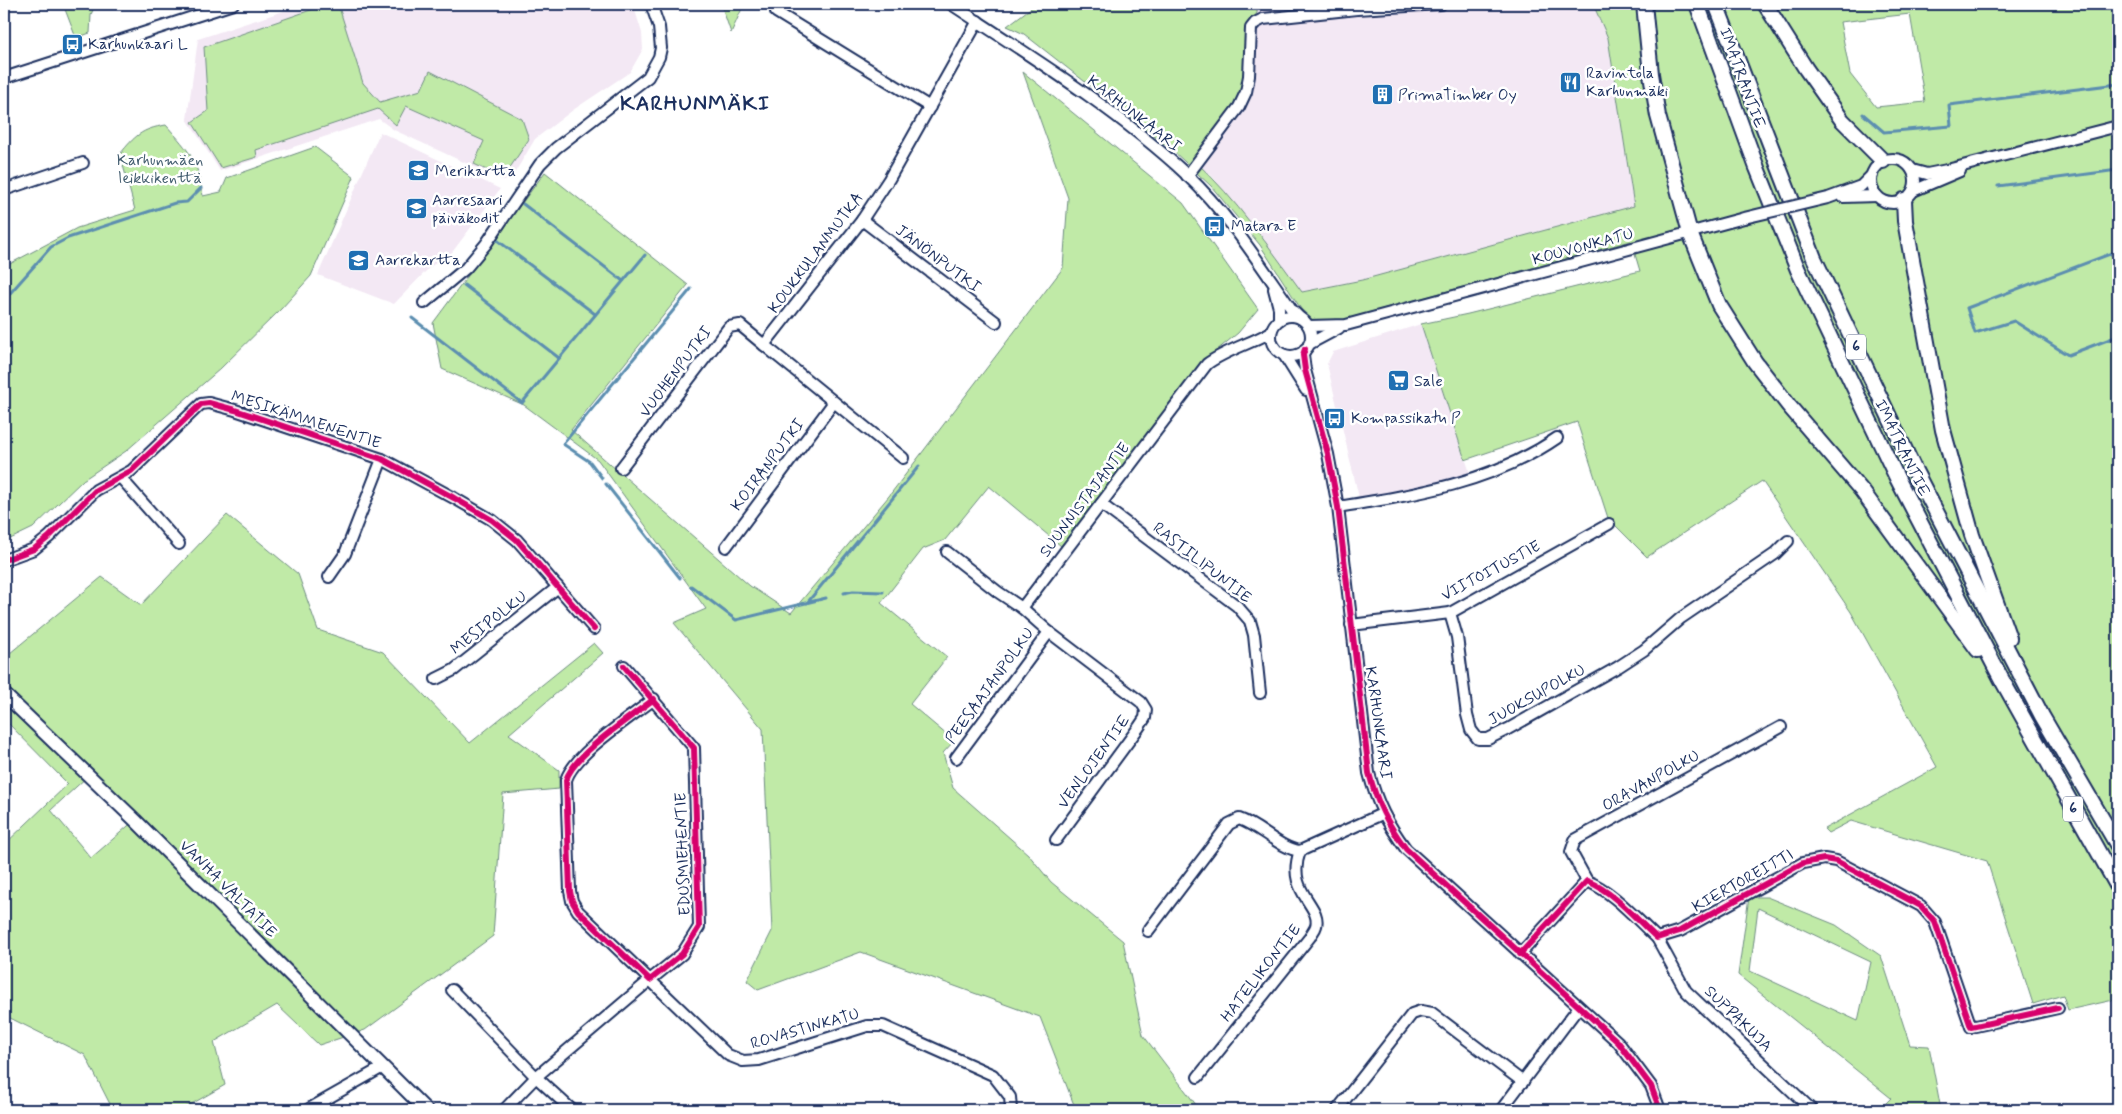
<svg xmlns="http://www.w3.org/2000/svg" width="2122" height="1114" font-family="Mynerve,sans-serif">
<rect width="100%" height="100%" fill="#fff"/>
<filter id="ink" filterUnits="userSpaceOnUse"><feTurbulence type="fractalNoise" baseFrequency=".02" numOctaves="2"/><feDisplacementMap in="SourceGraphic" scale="10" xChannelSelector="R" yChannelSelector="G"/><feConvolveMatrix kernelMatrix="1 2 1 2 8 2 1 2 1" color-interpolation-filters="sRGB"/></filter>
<g filter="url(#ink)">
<g fill="#f3e8f4">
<polygon points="305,4 633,4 642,33 643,49 630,72 573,110 535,139 514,174 505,181 394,130 379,119 220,171 187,119 198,39"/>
<polygon points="1257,4 1593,4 1608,38 1634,206 1362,280 1302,292 1265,242 1212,176 1194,161 1248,27 1257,13"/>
<polygon points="380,132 500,189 450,255 431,266 394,304 318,275"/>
<polygon points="1421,324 1473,482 1361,506 1327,364 1333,352"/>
</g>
<g fill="#c0eaa7" stroke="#6e8c82" fill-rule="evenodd">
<polygon points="63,4 95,4 91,15 90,33 76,38"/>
<polygon points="328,4 338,4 363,83 380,102 421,90 430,71 522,119 529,139 503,178 474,164 484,141 406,106 396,125 378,109 256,150 257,157 221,168 192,122 208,111 204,47"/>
<polygon points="721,4 744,4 731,33"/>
<path d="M1036 4H1257V13L1248 27 1246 78 1235 108 1195 161C1236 199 1269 247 1302 292L1362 280 1634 206 1608 38 1593 4H2118V999L2068 1010 2063 995 2033 1004 1987 861 1851 821 1828 833 1824 829 1937 767 1851 612 1762 481 1647 557 1608 518 1577 422 1465 460 1421 324 1468 314 1640 271 1631 241 1338 321H1314L1301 309 1260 245 1211 186 1172 150 1024 34 1007 26ZM1910 14 1925 102 1876 107 1850 74 1840 22Z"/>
<polygon points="1023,72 1183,203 1258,309 1238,333 1200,364 1061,546 989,486 945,540 923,549 881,603 947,657 910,704 954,741 943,753 953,788 1028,854 1051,882 1123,941 1143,1035 1200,1110 1076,1110 1040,1017 861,952 758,990 747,981 772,931 763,729 674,623 706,609 598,460 524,405 442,369 433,323 545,172 688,285 571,430 750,586 791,613 889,496 1063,268 1068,198"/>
<path d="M166 125C191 153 197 159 203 196L221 192 227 178 315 147 354 177 311 276 281 309 220 369 126 451 83 480 33 528 4 542V267L77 228 135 210 120 154C135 136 141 129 166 125Z"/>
<path d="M227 515 298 574 318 630 383 652 470 743 594 643 603 653 509 734 559 770V789L503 794 493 936 365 1030 319 1045 277 1005 214 1042 225 1085 181 1110H111L112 1108 85 1055 4 1015V845L68 784 4 719V658L102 577 141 605ZM89 775 135 820 91 858 51 810Z"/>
<path d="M1749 897H1767L1836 925 1881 956 1910 1045 1929 1046 1941 1110H1879L1891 1098 1738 975ZM1758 908 1871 962 1858 1021 1750 971Z"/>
</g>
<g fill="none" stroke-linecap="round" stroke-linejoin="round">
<g stroke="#5b8eb0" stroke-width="3">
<polyline points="1863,114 1884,132 1951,126 1949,105 2118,84"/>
<polyline points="1998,186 2118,170"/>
<polyline points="523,204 623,281"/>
<polyline points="497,240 595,314"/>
<polyline points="2118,251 1967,308 1975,333 2014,321 2068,355 2118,336"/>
<polyline points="464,285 559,358"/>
<polyline points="4,300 51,247 68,238 175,203 187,202 201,188"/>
<polyline points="412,318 522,403 645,255"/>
<polyline points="602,478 590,462 563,444 691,289"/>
<polyline points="606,484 680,578"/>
<polyline points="691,586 736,620 826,598"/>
<polyline points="844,593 853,591 883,592"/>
<polyline points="807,603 919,466"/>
</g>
<defs>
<g id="minor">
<path d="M951 4C1032 57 1116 109 1187 175 1229 215 1259 263 1292 310L1300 318"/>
<polyline points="776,12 930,107"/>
<polyline points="4,78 233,4"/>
<circle cx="1893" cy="181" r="22"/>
<polyline points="1912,170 1927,174 1947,170 2118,126"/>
<polyline points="1187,176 1239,107 1246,92 1249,76 1251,28 1255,23 1263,19 1357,9 1441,4"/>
<polyline points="4,190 83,163"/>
<polyline points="1913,191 1960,171"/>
<polyline points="1843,197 1877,196"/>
<polyline points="1828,198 1861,186 1872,175"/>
<polyline points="862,220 996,322"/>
<polyline points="1274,289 1279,308 1279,320"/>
<polyline points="424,303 466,268 486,244 540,164 556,148 648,77 659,57 661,48 659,27 651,4"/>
<circle cx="1291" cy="336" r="20"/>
<polyline points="1309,326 1346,325 1744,218"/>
<polyline points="1309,344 1339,328"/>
<path d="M1305 349 1303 355 1305 370 1328 454 1338 507 1369 773C1377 804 1387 823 1406 849L1618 1042 1651 1086 1660 1110"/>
<polyline points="1284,355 1306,390"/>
<polyline points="903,458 764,345 862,220 889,179 978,21"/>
<polyline points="621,468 729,327 740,325 764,345"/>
<polyline points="121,478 179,544"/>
<polyline points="1101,504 1237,606 1250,621 1254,635 1260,693"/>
<path d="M1338 507C1414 495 1492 483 1557 438"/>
<polyline points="726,547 834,402"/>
<path d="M947 552 998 592 1022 608 1207 364C1226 350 1250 344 1271 332"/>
<polyline points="4,560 34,549 49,537 96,490 131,471 201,404 209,403 235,410 382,459 454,498 492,520 517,540 594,629"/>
<polyline points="329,577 345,554 382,459"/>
<polyline points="1022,608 1049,632 1141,702 1146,710 1145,718 1139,727 1056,840"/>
<polyline points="1450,613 1457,637 1467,715 1471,730 1478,739 1488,739 1508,729 1618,667 1644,650 1681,618 1775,554 1788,541"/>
<polyline points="1351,625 1450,613 1609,524"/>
<path d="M624 666 694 748 699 927 682 954 650 980 578 911 572 901 570 891 566 780C574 754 631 717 654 699"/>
<polyline points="436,679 454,670 558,587"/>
<polyline points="956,758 1049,632"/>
<polyline points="1587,881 1571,852 1575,840 1781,727"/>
<path d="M1148 931 1229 824 1239 819C1260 826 1279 848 1300 851L1382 814"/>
<polyline points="1657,938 1686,991 1812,1110"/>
<path d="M1520 954 1587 881C1614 892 1636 919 1657 938L1680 931 1803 863 1824 859 1836 861 1921 906 1935 922 1971 1027 2058 1008"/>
<polyline points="452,990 536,1077 572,1110"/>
<path d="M1198 1077 1310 937C1311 934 1315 930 1316 926 1322 905 1285 892 1300 851"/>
<polyline points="307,1110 383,1067"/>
<polyline points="504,1110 536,1077 650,980 728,1055 743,1061 759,1060 867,1026 883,1026 993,1075 1010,1097 1011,1110"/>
<polyline points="1337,1110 1412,1014 1421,1011 1432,1013 1523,1082"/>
<polyline points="1501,1110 1578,1008"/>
</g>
<polyline id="major" points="4,694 135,820 426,1110"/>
<g id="highway">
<polyline points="1644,4 1651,74 1658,116 1690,233 1719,305 1755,362 1789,406 1862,491 1978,650"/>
<polyline points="1697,4 1757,168 1798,270 1897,478 2002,680 2118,887"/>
<polyline points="1716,4 1814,258 1915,471 2042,716 2118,846"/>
<polyline points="1765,4 1806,69 1842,120 1883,161"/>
<polyline points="1904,200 1905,221 1943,430 1972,535 2009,638"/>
</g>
</defs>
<use href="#minor" stroke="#1b2f5e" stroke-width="14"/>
<use href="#major" stroke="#1b2f5e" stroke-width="16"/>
<use href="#highway" stroke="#1b2f5e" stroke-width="18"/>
<use href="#minor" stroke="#fff" stroke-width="10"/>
<use href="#major" stroke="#fff" stroke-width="12"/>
<use href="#highway" stroke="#fff" stroke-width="14"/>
<defs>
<polyline id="minor-bridge" points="1744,218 1828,198"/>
</defs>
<use href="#minor-bridge" stroke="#1b2f5e" stroke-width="14" stroke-linecap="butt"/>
<use href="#minor-bridge" stroke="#fff" stroke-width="10"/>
<defs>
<g id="cycleway">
<path d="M1305 349 1303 355 1305 370 1328 454 1338 507 1369 773C1377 804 1387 823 1406 849L1618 1042 1651 1086 1660 1110"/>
<polyline points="4,560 34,549 49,537 96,490 131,471 201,404 209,403 235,410 382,459 454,498 492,520 517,540 594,629"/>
<path d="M624 666 694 748 699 927 682 954 650 980 578 911 572 901 570 891 566 780C574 754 631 717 654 699"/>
<path d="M1520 954 1587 881C1614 892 1636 919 1657 938L1680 931 1803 863 1824 859 1836 861 1921 906 1935 922 1971 1027 2058 1008"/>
</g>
</defs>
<use href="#cycleway" stroke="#fff" stroke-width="9"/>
<use href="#cycleway" stroke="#d6006c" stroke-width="6"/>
</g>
</g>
<defs>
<symbol id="bus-square" viewBox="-11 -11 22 22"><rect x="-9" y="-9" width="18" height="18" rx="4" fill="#1f6fb2" stroke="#fff"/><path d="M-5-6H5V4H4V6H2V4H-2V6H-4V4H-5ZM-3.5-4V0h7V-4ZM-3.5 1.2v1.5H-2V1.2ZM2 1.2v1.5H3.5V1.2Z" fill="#fff"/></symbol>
<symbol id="restaurant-square" viewBox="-11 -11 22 22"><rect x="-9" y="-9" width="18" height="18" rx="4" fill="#1f6fb2" stroke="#fff"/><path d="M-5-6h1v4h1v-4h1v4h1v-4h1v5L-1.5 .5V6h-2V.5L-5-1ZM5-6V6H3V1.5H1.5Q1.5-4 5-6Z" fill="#fff"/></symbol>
<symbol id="building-square" viewBox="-11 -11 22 22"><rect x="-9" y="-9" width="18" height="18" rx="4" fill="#1f6fb2" stroke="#fff"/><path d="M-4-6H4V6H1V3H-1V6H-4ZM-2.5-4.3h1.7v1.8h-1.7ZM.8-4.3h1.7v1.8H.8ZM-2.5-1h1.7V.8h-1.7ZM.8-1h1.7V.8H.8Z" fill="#fff"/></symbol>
<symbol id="school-square" viewBox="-11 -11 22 22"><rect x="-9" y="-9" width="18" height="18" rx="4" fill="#1f6fb2" stroke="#fff"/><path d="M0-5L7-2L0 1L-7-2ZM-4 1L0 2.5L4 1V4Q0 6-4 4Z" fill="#fff"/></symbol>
<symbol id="supermarket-square" viewBox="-11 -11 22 22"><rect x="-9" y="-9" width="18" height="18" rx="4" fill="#1f6fb2" stroke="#fff"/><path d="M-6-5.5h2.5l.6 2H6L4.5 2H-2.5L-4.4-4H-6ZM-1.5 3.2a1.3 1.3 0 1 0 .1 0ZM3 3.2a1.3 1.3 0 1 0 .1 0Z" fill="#fff"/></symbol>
</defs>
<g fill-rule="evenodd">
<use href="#bus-square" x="60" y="32" width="25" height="25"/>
<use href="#restaurant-square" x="1558" y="70" width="25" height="25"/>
<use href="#building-square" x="1370" y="82" width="25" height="25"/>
<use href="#school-square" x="406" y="158" width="25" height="25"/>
<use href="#school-square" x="404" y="196" width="25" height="25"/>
<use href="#bus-square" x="1202" y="214" width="25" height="25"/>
<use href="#school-square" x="346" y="248" width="25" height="25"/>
<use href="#supermarket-square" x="1386" y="368" width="25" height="25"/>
<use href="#bus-square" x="1322" y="406" width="25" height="25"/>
</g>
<g text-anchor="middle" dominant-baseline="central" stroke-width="5" stroke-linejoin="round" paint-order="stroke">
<g fill="#fff" stroke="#5f6d8e" stroke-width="1">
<rect x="1846" y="334.5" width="20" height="25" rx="4"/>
<rect x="2063" y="796.5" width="20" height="25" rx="4"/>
</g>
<g font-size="15" font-weight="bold" fill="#1b2f5e">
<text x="1856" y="347">6</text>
<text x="2073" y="809">6</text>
</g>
<g font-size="16" fill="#1b2f5e" stroke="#fff" text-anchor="start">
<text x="88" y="44">Karhunkaari L</text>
<text x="1586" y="73">Ravintola<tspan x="1586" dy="18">Karhunmäki</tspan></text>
<text x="1398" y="95">PrimaTimber Oy</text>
<text x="435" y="171">Merikartta</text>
<text x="432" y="200">Aarresaari<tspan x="432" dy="18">päiväkodit</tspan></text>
<text x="1231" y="226">Matara E</text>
<text x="375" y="260">Aarrekartta</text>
<text x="1414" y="381">Sale</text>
<text x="1351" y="418">Kompassikatu P</text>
</g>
<g font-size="16" fill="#1b2f5e" stroke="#fff">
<text transform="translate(1742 78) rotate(70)">IMATRANTIE</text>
<text transform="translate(1134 114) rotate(38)">KARHUNKAARI</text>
<text transform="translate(1583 247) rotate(-15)">KOUVONKATU</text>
<text transform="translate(816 253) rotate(-53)">KOUKKULANMUTKA</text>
<text transform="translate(938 259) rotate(37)">JÄNÖNPUTKI</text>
<text transform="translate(676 372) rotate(-53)">VUOHENPUTKI</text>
<text transform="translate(306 420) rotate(18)">MESIKÄMMENENTIE</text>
<text transform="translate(1902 448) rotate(64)">IMATRANTIE</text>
<text transform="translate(768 465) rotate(-53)">KOIRANPUTKI</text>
<text transform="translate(1085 500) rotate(-53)">SUUNNISTAJANTIE</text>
<text transform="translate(1202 563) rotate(38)">RASTILIPUNTIE</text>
<text transform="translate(1491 571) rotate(-28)">VIITOITUSTIE</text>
<text transform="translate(489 623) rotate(-38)">MESIPOLKU</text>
<text transform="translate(990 686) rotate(-54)">PEESAAJANPOLKU</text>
<text transform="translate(1537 695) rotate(-29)">JUOKSUPOLKU</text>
<text transform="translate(1378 723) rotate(82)">KARHUNKAARI</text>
<text transform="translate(1094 762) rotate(-54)">VENLOJENTIE</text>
<text transform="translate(1651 781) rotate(-29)">ORAVANPOLKU</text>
<text transform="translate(683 854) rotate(-92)">EDUSMIEHENTIE</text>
<text transform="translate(1743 881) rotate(-29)">KIERTOREITTI</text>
<text transform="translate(228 889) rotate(45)">VANHA VALTATIE</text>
<text transform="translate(1261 973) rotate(-52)">HATELIKONTIE</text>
<text transform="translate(1738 1019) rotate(44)">SUPPAKUJA</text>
<text transform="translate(805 1029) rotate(-16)">ROVASTINKATU</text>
</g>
<g font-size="16" fill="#445e70" stroke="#fff">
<text x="160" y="160">Karhunmäen<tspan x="160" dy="18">leikkikenttä</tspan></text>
</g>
<g font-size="21" font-weight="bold" letter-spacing="1" fill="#1b2f5e" stroke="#fff">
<text x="695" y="104">KARHUNMÄKI</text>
</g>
</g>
<rect width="2122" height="1114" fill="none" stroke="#fff" stroke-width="20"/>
<rect x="10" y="10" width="2102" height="1094" fill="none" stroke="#1b2f5e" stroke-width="2" filter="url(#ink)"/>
</svg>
